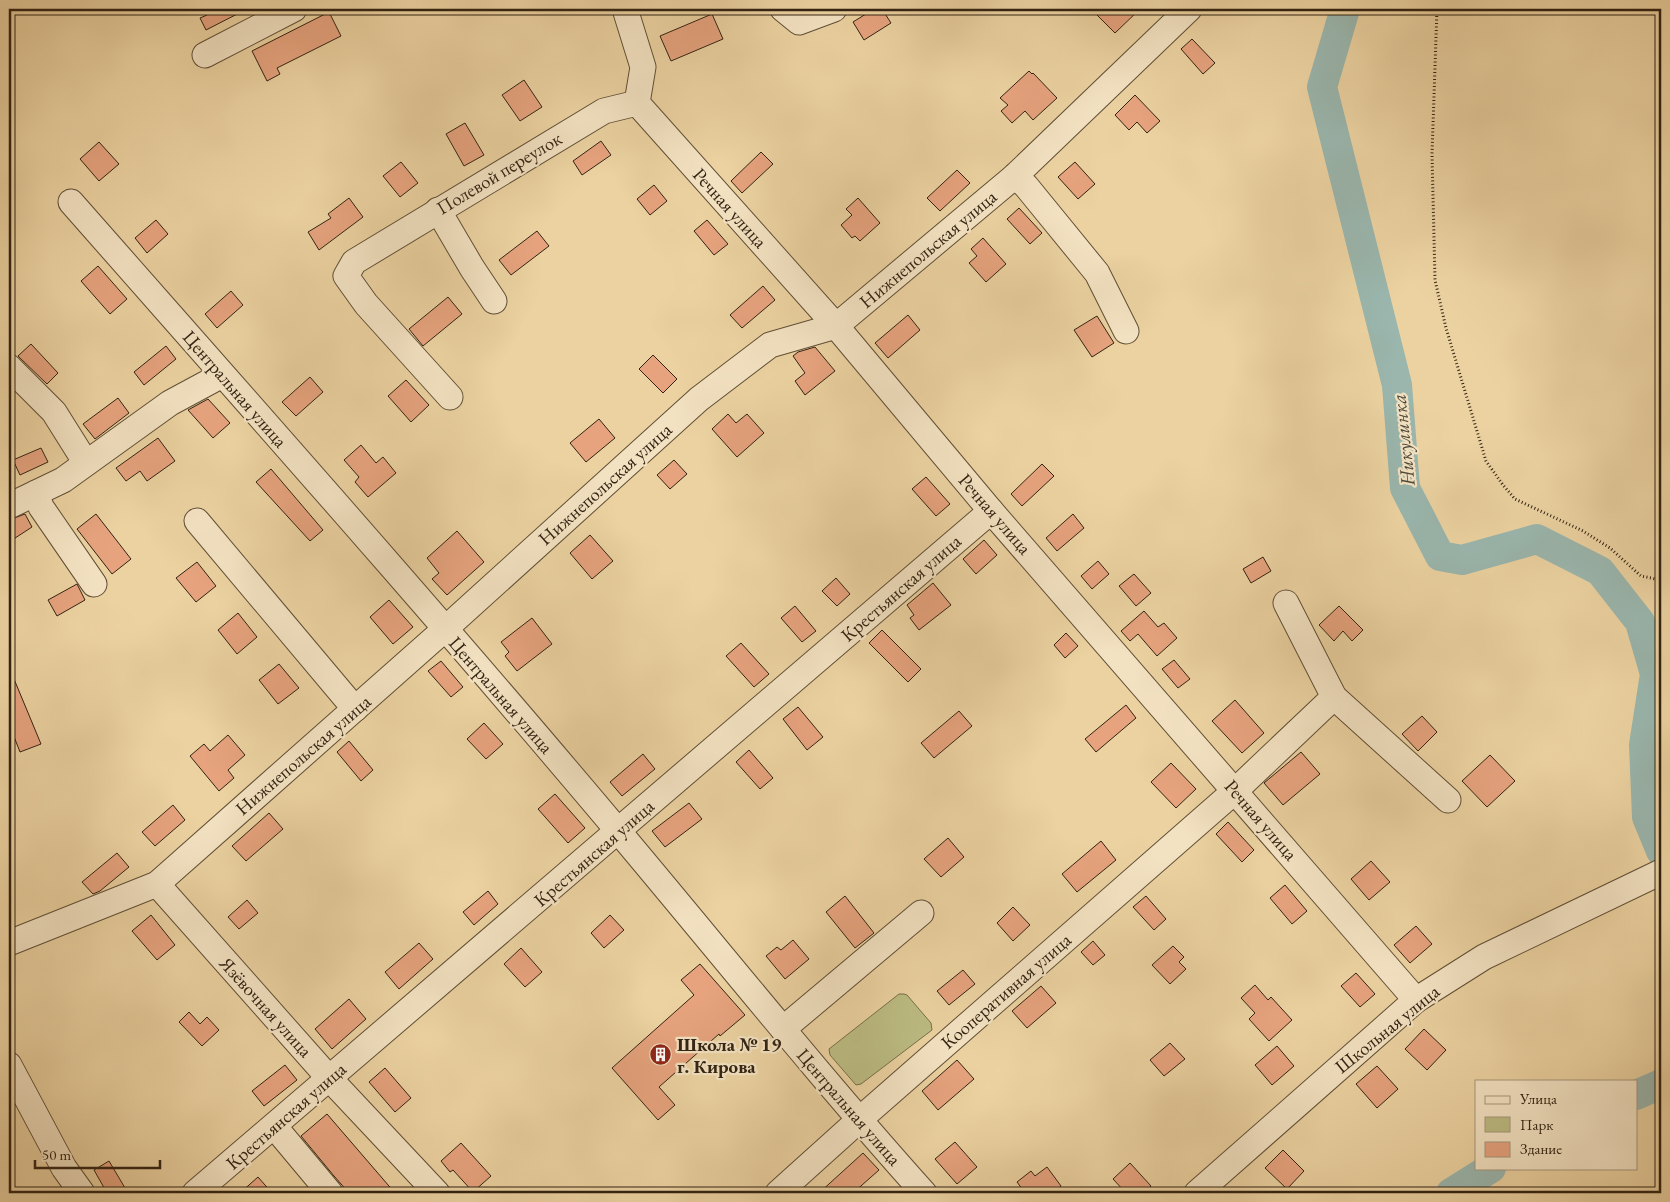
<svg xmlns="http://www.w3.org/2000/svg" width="1670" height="1202" font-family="'EB Garamond',serif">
<rect width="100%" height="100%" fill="#ecd2a1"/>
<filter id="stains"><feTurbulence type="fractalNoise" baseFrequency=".004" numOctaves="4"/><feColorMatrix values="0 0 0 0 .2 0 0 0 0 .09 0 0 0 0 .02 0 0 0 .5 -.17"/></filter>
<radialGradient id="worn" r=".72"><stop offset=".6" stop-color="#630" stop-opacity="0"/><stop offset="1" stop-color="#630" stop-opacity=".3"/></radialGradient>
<polygon fill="#bbbb82" stroke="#766f4a" points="899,994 904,994 907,995 931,1023 932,1030 861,1084 856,1085 830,1055 829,1049"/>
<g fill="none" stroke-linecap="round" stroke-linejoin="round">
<g stroke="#9ab6ad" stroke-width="30">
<polyline points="1345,9 1322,87 1397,385 1405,488 1440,556 1462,560 1537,539 1600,571 1640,622 1655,674 1644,745 1647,817 1661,851"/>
<polyline points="1636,1095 1661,1084"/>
<polyline points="1451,1193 1491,1168"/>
</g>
</g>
<g fill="#e6a37e" stroke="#322313">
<polygon points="204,9 247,9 206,30 200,18 207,15"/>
<polygon points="874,9 882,9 891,23 864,40 853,22"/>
<polygon points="1091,9 1140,9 1115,33"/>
<polygon points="329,12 341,36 277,68 280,74 267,81 252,51"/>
<polygon points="712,14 723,39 671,61 660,36"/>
<polygon points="1192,39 1215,63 1203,74 1181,49"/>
<polygon points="1029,71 1032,74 1033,73 1057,98 1033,120 1025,111 1012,123 1001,111 1008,105 1000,98"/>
<polygon points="524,80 542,107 520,121 502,95"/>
<polygon points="1135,95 1160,121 1147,133 1137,122 1129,130 1115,115"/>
<polygon points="465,123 484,155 464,166 446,134"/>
<polygon points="601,141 611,155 582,175 573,161"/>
<polygon points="99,142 119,164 99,181 80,159"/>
<polygon points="761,152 773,164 742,193 731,181"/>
<polygon points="401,162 418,183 400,197 383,176"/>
<polygon points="1075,162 1095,184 1078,199 1058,177"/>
<polygon points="957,170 970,183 940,211 927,198"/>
<polygon points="654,185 667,201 650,215 637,199"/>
<polygon points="349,198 363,217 319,250 308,232 331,218 328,214"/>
<polygon points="858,198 880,223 860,241 855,236 852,238 841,225 852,215 846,209"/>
<polygon points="1019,208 1042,233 1030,244 1007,219"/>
<polygon points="156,220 168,234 147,253 135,238"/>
<polygon points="707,220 728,244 714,255 694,231"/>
<polygon points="537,231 549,246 511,275 499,260"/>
<polygon points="983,238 1006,264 986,282 969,263 977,256 971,249"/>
<polygon points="98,266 127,299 110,314 81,281"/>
<polygon points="763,286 775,300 742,328 730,315"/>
<polygon points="231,291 243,305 217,328 205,314"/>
<polygon points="448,297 462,314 423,346 409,329"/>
<polygon points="908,315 920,330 888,358 875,343"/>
<polygon points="1097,316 1114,343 1092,357 1074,330"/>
<polygon points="31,344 58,373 47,384 18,356"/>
<polygon points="166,346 176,359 144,385 134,372"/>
<polygon points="815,347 835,371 805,395 795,381 805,373 793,356 798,352"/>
<polygon points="653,355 677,379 663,393 639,369"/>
<polygon points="310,377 323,392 296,416 282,402"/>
<polygon points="406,380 429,405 411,422 388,396"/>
<polygon points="118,398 129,413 95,439 83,424"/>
<polygon points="208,399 230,423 213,438 188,410"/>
<polygon points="728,414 736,423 747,414 764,433 737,457 712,429"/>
<polygon points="599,419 615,438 586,462 570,443"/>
<polygon points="158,438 175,461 147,481 140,471 126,481 116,468"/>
<polygon points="361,445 376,463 383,457 396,473 368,497 355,482 359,477 344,460"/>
<polygon points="41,448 48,462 20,475 13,460"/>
<polygon points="674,460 687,474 670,489 657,475"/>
<polygon points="1042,464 1054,476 1022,506 1011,494"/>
<polygon points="271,469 323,530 310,541 256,482"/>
<polygon points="926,477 950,504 936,516 912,489"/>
<polygon points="25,514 32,527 9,542 9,520"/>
<polygon points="96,514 131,559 112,574 77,529"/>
<polygon points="1073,514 1084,528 1057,551 1046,538"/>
<polygon points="457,531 484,562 447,595 432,579 439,573 427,558"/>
<polygon points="590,535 613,561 592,579 570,553"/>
<polygon points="984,540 997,555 976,574 963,559"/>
<polygon points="1263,557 1271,571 1251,583 1243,569"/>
<polygon points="1098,561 1109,574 1092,589 1081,576"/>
<polygon points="197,562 216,586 196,602 176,578"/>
<polygon points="1134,574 1151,593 1136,606 1119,586"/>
<polygon points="836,578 850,594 837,606 822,591"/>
<polygon points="933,583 951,605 919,630 910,618 914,615 907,605"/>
<polygon points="77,584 85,600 57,616 48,600"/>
<polygon points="389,600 413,627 393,644 370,617"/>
<polygon points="795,606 816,631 802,642 781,618"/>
<polygon points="1339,606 1363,630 1352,641 1343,631 1334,641 1319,625"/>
<polygon points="1144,611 1158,627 1164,623 1177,638 1157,656 1138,634 1130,641 1121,631"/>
<polygon points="238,613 257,637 237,654 218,630"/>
<polygon points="532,618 552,644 517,671 505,656 509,652 501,642"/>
<polygon points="882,630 921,669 908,682 869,643"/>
<polygon points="1066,633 1078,646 1065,658 1054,645"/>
<polygon points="741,643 769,674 754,687 726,656"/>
<polygon points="1174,660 1190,679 1178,688 1162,669"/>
<polygon points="441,661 463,687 451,697 428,671"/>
<polygon points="279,664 299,688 278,704 259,680"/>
<polygon points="9,667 41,744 20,752 9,724"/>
<polygon points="1235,700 1264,733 1242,753 1212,721"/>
<polygon points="1126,705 1136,718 1096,752 1085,739"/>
<polygon points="798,707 823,737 807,750 783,719"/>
<polygon points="959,711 972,726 934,758 921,743"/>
<polygon points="1422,716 1437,732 1418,751 1402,734"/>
<polygon points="484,723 503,744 486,759 467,739"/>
<polygon points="228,735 245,755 228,770 234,778 219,791 190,756 204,744 210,751"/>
<polygon points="349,741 373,770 361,781 337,752"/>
<polygon points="749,750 773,778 760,789 736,762"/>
<polygon points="1301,752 1320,774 1283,805 1264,783"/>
<polygon points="643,754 655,769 622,796 610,782"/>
<polygon points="1490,755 1515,781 1487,807 1462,781"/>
<polygon points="1171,763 1196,789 1176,808 1151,782"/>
<polygon points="555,794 585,828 568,843 538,809"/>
<polygon points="689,803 702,819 665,847 652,831"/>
<polygon points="173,805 185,820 155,846 142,832"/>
<polygon points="269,813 283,829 246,861 232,846"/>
<polygon points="1228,822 1254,850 1242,862 1216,834"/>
<polygon points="948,838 964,857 941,877 924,859"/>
<polygon points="1101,841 1116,860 1077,892 1062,874"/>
<polygon points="117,853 129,867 100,891 93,894 82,882"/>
<polygon points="1371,861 1390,882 1369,900 1351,879"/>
<polygon points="1285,885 1307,911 1292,924 1270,898"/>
<polygon points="488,891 498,904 474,925 463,912"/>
<polygon points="845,896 874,933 855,948 826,912"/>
<polygon points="1146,896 1166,919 1154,930 1133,907"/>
<polygon points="247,900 258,913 239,929 228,917"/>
<polygon points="1013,907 1030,925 1013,941 997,923"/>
<polygon points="151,915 175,945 157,960 132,931"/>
<polygon points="610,915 624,930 604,948 591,933"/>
<polygon points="1416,926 1432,944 1410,963 1394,945"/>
<polygon points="793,940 809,959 785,979 766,956 777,947 781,950"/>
<polygon points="1093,941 1105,955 1093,965 1081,952"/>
<polygon points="419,943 433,959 399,989 385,972"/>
<polygon points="1173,946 1184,957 1179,962 1186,969 1170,984 1152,965"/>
<polygon points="521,948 542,972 525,987 504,964"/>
<polygon points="700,964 745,1015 720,1036 719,1034 659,1087 675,1105 658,1120 612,1068 694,995 681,980"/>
<polygon points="963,970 975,984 949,1005 937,991"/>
<polygon points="1356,973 1375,994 1360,1007 1341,986"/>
<polygon points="1255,985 1268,1000 1271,997 1292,1020 1269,1041 1249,1019 1255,1013 1241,998"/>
<polygon points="1041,986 1056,1003 1027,1028 1012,1011"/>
<polygon points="349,999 366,1019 332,1049 315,1029"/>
<polygon points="189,1012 200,1024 207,1017 219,1030 202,1046 179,1022"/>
<polygon points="1424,1029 1446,1050 1427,1070 1405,1049"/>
<polygon points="1170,1043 1185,1059 1164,1076 1150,1060"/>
<polygon points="1277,1046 1294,1066 1272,1085 1255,1065"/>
<polygon points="957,1060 974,1079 938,1110 922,1091"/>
<polygon points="285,1065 297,1080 264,1106 252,1091"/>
<polygon points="1377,1066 1398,1089 1377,1108 1356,1084"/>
<polygon points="385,1068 411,1098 395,1112 369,1082"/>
<polygon points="327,1114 395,1193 349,1193 334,1176 301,1136"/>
<polygon points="955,1142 977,1167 957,1184 935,1159"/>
<polygon points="461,1143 491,1176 473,1192 453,1170 450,1172 441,1161"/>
<polygon points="1283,1150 1304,1171 1287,1189 1265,1168"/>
<polygon points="863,1153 879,1170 853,1193 819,1193"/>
<polygon points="109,1161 128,1193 107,1193 94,1170"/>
<polygon points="1130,1163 1151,1186 1143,1193 1126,1193 1113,1179"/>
<polygon points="1047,1167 1061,1186 1053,1193 1025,1193 1017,1182 1031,1171 1035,1176"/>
<polygon points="258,1177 272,1193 240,1193"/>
</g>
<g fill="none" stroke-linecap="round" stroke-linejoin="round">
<defs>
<g id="minor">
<polyline points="625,9 643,67 637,103 836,326 991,511 1416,1000"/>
<polyline points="783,9 799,22 834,9"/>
<polyline points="205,55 294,9"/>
<polyline points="1015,176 1026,186 1097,273 1126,331"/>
<path d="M71 202C255 411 440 619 619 832 720 952 819 1076 924 1193"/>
<polyline points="438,210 472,268 494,301"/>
<polyline points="9,367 54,412 86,463"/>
<polyline points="450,397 366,304 346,276 354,262 604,111 637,103"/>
<polyline points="36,493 41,507 94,584"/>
<polyline points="9,506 63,480 170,403 222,375"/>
<polyline points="197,521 355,709"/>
<polyline points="1334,697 1448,800"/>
<polyline points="157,884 329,1078 437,1193"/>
<polyline points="9,943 157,884 445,629 699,399 770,345 836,326 1015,176 1189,9"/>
<polyline points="783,1029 921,913"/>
<polyline points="9,1065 64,1168 82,1193"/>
<polyline points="274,1126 330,1193"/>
<polyline points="195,1193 991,511"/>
<polyline points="778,1193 859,1120 1236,790 1334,697 1286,603"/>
<polyline points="1197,1193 1416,1000 1484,957 1661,872"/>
</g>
</defs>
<use href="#minor" stroke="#604f36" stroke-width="27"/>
<polyline stroke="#322313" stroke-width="3" stroke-dasharray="1 2.5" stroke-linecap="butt" points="1437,9 1432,154 1435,280 1446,328 1486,461 1503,485 1515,499 1583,531 1610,548 1641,576 1661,580"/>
<use href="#minor" stroke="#f3e2c2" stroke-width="25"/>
</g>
<defs>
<symbol id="building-disc" viewBox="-11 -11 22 22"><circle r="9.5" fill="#8f2418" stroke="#f3e2c2"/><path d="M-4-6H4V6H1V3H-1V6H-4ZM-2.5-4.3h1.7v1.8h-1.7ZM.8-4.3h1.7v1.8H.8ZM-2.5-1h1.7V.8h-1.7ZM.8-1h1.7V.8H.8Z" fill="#fff"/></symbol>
</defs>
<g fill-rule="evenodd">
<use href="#building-disc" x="648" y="1042" width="25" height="25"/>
</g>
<g text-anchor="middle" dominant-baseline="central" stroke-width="4.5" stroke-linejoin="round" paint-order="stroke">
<g font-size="19" fill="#322313" stroke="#f3e2c2">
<text transform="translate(499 173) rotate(-31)">Полевой переулок</text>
<text transform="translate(730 208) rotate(48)">Речная улица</text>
<text transform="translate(928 249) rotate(-40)">Нижнепольская улица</text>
<text transform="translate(235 389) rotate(49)">Центральная улица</text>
<text transform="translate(605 484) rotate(-42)">Нижнепольская улица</text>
<text transform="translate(995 514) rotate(49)">Речная улица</text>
<text transform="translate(901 588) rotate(-41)">Крестьянская улица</text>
<text transform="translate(501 695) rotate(49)">Центральная улица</text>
<text transform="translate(303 755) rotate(-41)">Нижнепольская улица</text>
<text transform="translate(1261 820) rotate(49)">Речная улица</text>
<text transform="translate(594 853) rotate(-41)">Крестьянская улица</text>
<text transform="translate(1006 991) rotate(-41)">Кооперативная улица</text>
<text transform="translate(266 1007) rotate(48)">Язёвочная улица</text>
<text transform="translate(1387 1029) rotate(-39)">Школьная улица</text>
<text transform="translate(849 1107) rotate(49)">Центральная улица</text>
<text transform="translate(286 1116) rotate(-41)">Крестьянская улица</text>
</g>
<g font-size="19" font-weight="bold" fill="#322313" stroke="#f3e2c2" text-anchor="start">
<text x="677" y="1044">Школа № 19<tspan x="677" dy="22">г. Кирова</tspan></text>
</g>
<g font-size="20" font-style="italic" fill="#4c483a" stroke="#f3e2c2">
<text transform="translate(1403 440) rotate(-96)">Никулинка</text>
</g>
</g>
<rect width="1670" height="1202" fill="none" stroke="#ecd2a1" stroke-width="30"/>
<rect x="10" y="10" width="1650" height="1182" fill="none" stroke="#322313" stroke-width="2.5"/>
<rect x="15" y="15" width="1640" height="1172" fill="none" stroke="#322313"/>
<rect x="1475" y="1080" width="162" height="90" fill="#f3e2c2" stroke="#a6967c"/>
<rect x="1485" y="1096" width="25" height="8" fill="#f3e2c2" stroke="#a6967c"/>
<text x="1520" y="1104" font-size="15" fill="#322313">Улица</text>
<rect x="1485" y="1117" width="25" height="15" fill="#bbbb82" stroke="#a6967c"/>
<text x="1520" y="1130" font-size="15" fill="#322313">Парк</text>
<rect x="1485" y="1142" width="25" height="15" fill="#e6a37e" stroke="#a6967c"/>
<text x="1520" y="1154" font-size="15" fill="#322313">Здание</text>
<path d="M35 1160v8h125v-8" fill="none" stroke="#322313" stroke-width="2.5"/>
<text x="42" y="1160" font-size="15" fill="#322313" stroke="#f3e2c2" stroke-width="4" paint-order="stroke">50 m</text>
<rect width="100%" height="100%" filter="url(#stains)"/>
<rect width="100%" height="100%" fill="url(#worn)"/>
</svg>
